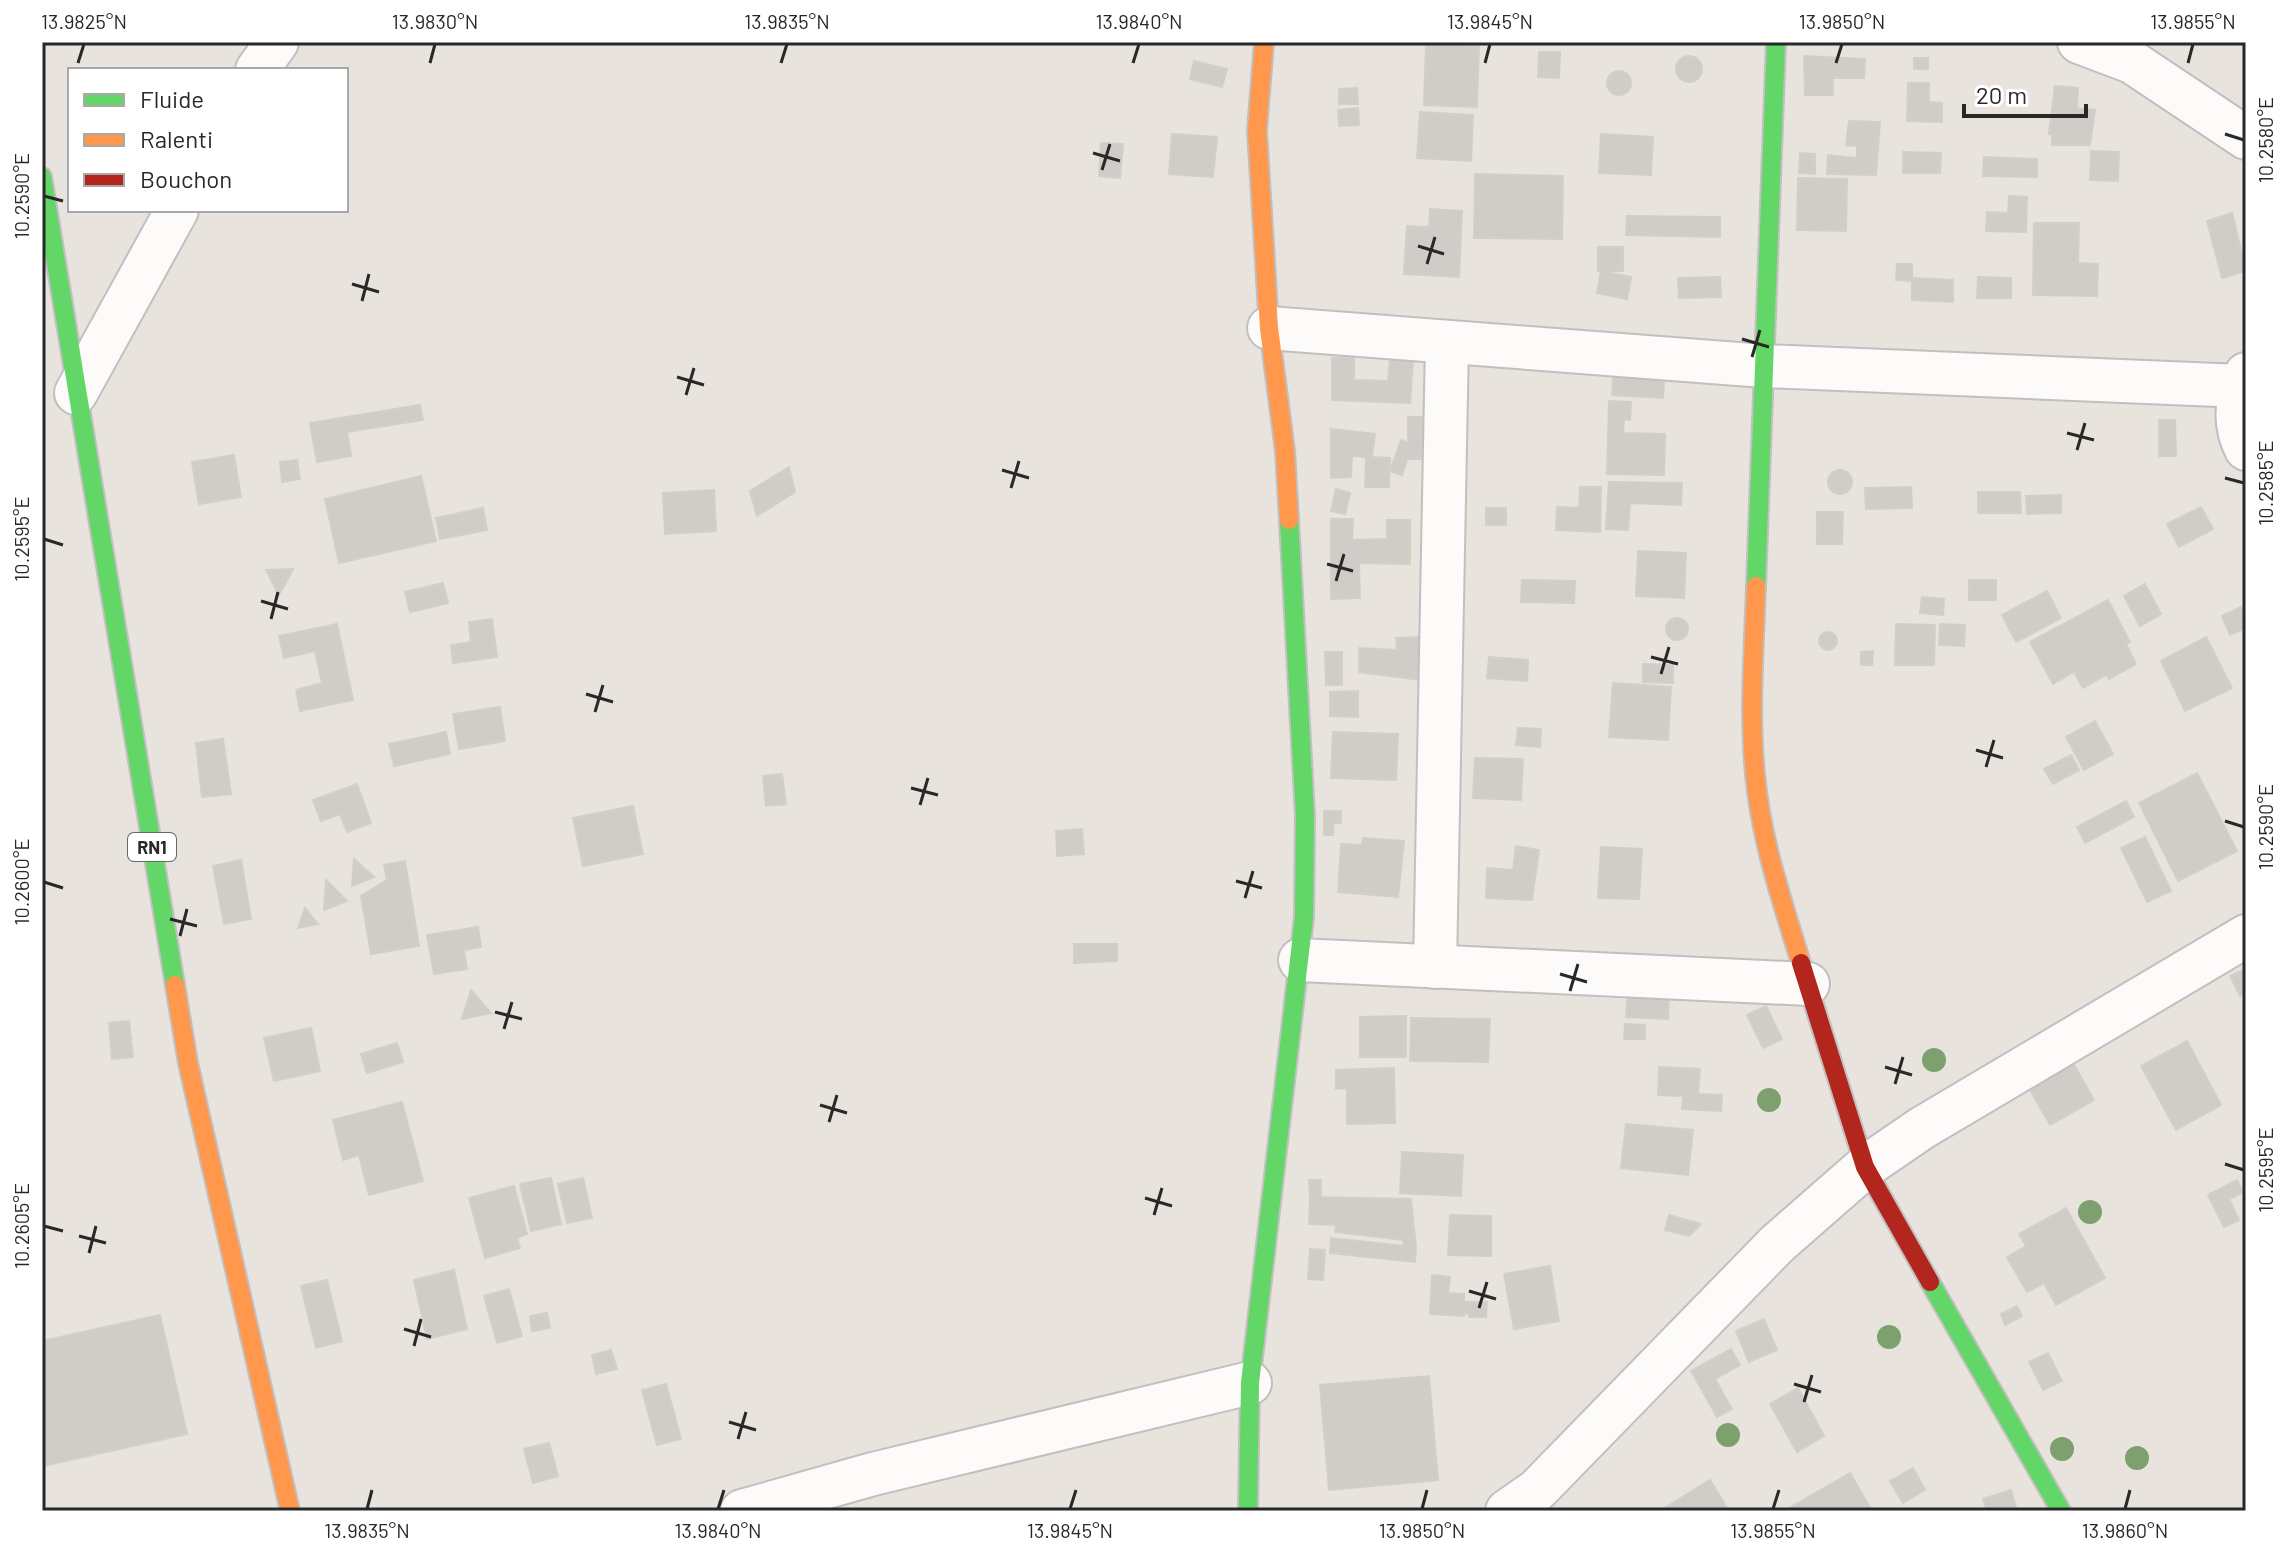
<svg xmlns="http://www.w3.org/2000/svg" width="2288" height="1553" font-family="Barlow,sans-serif">
<rect width="100%" height="100%" fill="#e8e3dd"/>
<g fill="#d0cdc9" stroke="#d2cfc9" stroke-width="2">
<polygon points="1426,45 1479,46 1477,107 1424,105"/>
<polygon points="1539,52 1560,52 1559,78 1538,77"/>
<circle cx="1689" cy="69" r="13"/>
<polygon points="1804,56 1865,59 1864,78 1833,78 1833,95 1805,95"/>
<rect x="1914" y="58" width="14" height="11"/>
<polygon points="1194,61 1227,69 1222,87 1190,79"/>
<circle cx="1619" cy="83" r="12"/>
<polygon points="1908,83 1929,83 1929,102 1942,103 1942,122 1907,121"/>
<polygon points="2055,86 2078,88 2077,108 2095,110 2090,145 2052,145 2052,134 2049,134"/>
<polygon points="1357,88 1358,104 1339,104 1339,89"/>
<polygon points="1358,108 1359,125 1339,126 1338,110"/>
<polygon points="1420,112 1473,115 1471,161 1417,158"/>
<polygon points="1849,121 1880,122 1876,175 1827,174 1828,155 1857,158 1857,146 1846,145"/>
<polygon points="1172,134 1217,137 1213,177 1169,174"/>
<polygon points="1601,134 1653,137 1651,175 1599,173"/>
<polygon points="1101,143 1123,144 1120,178 1099,176"/>
<polygon points="2091,151 2119,152 2118,181 2090,180"/>
<polygon points="1903,152 1941,153 1940,173 1903,173"/>
<polygon points="1800,153 1815,154 1815,174 1799,173"/>
<polygon points="1984,157 2037,159 2037,177 1983,176"/>
<polygon points="1475,174 1563,176 1562,239 1474,238"/>
<polygon points="1798,178 1847,179 1846,231 1797,230"/>
<polygon points="2009,196 2027,197 2026,232 1986,231 1987,212 2008,213"/>
<polygon points="1430,209 1462,211 1459,277 1404,274 1407,226 1429,227"/>
<polygon points="2232,213 2246,271 2222,278 2207,221"/>
<polygon points="1627,216 1720,217 1720,237 1626,235"/>
<polygon points="2034,223 2079,223 2078,263 2098,264 2097,296 2033,295"/>
<rect x="1598" y="247" width="25" height="24"/>
<polygon points="1897,264 1912,264 1912,281 1896,280"/>
<polygon points="1601,271 1631,277 1627,299 1597,293"/>
<polygon points="1720,277 1721,297 1679,298 1678,278"/>
<polygon points="1978,277 2011,278 2011,298 1977,298"/>
<polygon points="1912,278 1953,280 1953,302 1912,300"/>
<polygon points="1354,357 1354,380 1388,381 1390,358 1413,360 1410,403 1332,400 1332,358"/>
<polygon points="1614,360 1665,363 1663,398 1612,395"/>
<polygon points="1609,401 1631,402 1630,420 1624,419 1623,433 1665,434 1664,475 1607,474"/>
<polygon points="420,405 423,420 347,432 351,456 317,462 310,423"/>
<polygon points="1408,417 1422,417 1422,459 1408,459 1408,457 1402,475 1390,471 1401,440 1408,443"/>
<polygon points="2159,420 2175,420 2176,456 2159,456"/>
<polygon points="1331,429 1375,434 1372,457 1390,458 1389,487 1365,487 1366,457 1352,456 1351,477 1331,478"/>
<polygon points="234,455 241,497 199,504 192,462"/>
<polygon points="297,460 300,479 282,482 280,462"/>
<polygon points="789,467 795,492 757,516 750,491"/>
<circle cx="1840" cy="482" r="12"/>
<polygon points="421,476 436,541 339,563 325,499"/>
<polygon points="1609,482 1682,483 1681,505 1630,503 1628,530 1606,529"/>
<polygon points="1580,487 1601,487 1600,532 1556,530 1557,507 1579,508"/>
<polygon points="1911,487 1912,508 1866,509 1865,488"/>
<polygon points="1336,489 1350,493 1345,514 1331,511"/>
<polygon points="714,490 716,531 665,534 663,493"/>
<polygon points="1978,492 2020,492 2021,513 1978,513"/>
<polygon points="2061,495 2061,513 2027,514 2026,496"/>
<polygon points="2201,507 2213,529 2179,547 2167,524"/>
<polygon points="483,508 487,530 440,539 436,518"/>
<rect x="1486" y="508" width="20" height="17"/>
<polygon points="1817,512 1843,512 1842,544 1817,544"/>
<polygon points="1331,519 1353,519 1352,540 1387,539 1387,520 1410,520 1410,564 1359,563 1360,598 1331,599"/>
<polygon points="1638,551 1686,553 1684,598 1636,596"/>
<polygon points="293,569 279,595 266,570"/>
<polygon points="1522,580 1575,581 1574,603 1521,602"/>
<rect x="1969" y="580" width="27" height="20"/>
<polygon points="443,583 448,603 410,612 405,592"/>
<polygon points="2145,584 2161,614 2140,626 2124,596"/>
<polygon points="2047,591 2061,618 2016,642 2002,615"/>
<polygon points="1922,597 1944,599 1943,615 1920,613"/>
<polygon points="2108,600 2130,642 2126,644 2136,664 2109,679 2106,675 2083,688 2074,672 2053,684 2030,642"/>
<polygon points="2241,607 2246,619 2246,628 2230,635 2222,616"/>
<circle cx="1677" cy="629" r="11"/>
<polygon points="492,619 497,657 453,663 451,645 471,642 469,622"/>
<polygon points="337,624 353,700 300,711 296,690 322,683 315,651 284,658 279,636"/>
<polygon points="1896,624 1935,625 1934,665 1895,665"/>
<polygon points="1940,624 1965,625 1964,646 1939,645"/>
<circle cx="1828" cy="641" r="9"/>
<polygon points="1422,637 1422,680 1359,672 1359,648 1397,650 1396,638"/>
<polygon points="2206,637 2232,688 2185,711 2161,661"/>
<polygon points="1873,651 1872,665 1861,665 1861,652"/>
<polygon points="1325,652 1342,652 1342,685 1326,685"/>
<polygon points="1489,657 1528,660 1527,681 1487,678"/>
<polygon points="1643,664 1673,665 1673,683 1643,682"/>
<polygon points="1613,683 1671,687 1668,740 1609,737"/>
<polygon points="1358,691 1358,717 1330,716 1330,692"/>
<polygon points="500,707 505,741 459,749 453,714"/>
<polygon points="2095,721 2113,754 2084,770 2066,737"/>
<polygon points="1518,728 1541,729 1540,747 1516,745"/>
<polygon points="446,732 450,754 394,766 389,744"/>
<polygon points="1333,732 1398,734 1396,780 1331,778"/>
<polygon points="223,739 231,794 202,797 196,743"/>
<polygon points="2071,755 2079,770 2053,784 2044,769"/>
<polygon points="1475,758 1523,759 1521,800 1473,798"/>
<polygon points="2197,773 2237,851 2178,881 2139,803"/>
<polygon points="782,774 786,804 766,806 763,776"/>
<polygon points="357,784 371,823 347,832 340,814 321,821 313,800"/>
<polygon points="2126,801 2134,817 2085,843 2077,827"/>
<polygon points="633,806 643,854 583,866 573,818"/>
<polygon points="1324,811 1341,811 1341,823 1334,823 1333,835 1324,835"/>
<polygon points="1082,829 1084,854 1057,856 1056,831"/>
<polygon points="2145,837 2171,891 2147,902 2121,848"/>
<polygon points="1363,838 1404,841 1398,897 1338,892 1341,844 1362,845"/>
<polygon points="1516,846 1539,850 1532,900 1486,898 1487,868 1513,870"/>
<polygon points="1601,847 1642,849 1639,899 1598,898"/>
<polygon points="354,859 374,877 352,886"/>
<polygon points="241,860 251,919 224,924 213,866"/>
<polygon points="405,861 419,946 371,954 361,896 387,880 384,865"/>
<polygon points="326,880 347,901 324,910"/>
<polygon points="305,908 318,924 298,928"/>
<polygon points="478,927 481,947 464,950 467,969 434,974 427,935"/>
<polygon points="1074,944 1117,944 1117,961 1074,963"/>
<polygon points="2243,970 2246,976 2246,992 2240,996 2230,976"/>
<polygon points="471,990 491,1013 462,1019"/>
<polygon points="1628,992 1669,993 1668,1019 1626,1017"/>
<polygon points="1766,1006 1782,1039 1763,1048 1747,1015"/>
<polygon points="1406,1016 1406,1057 1360,1057 1360,1017"/>
<polygon points="1411,1018 1490,1019 1488,1062 1410,1061"/>
<polygon points="129,1021 133,1057 112,1059 109,1023"/>
<polygon points="1625,1024 1645,1025 1645,1039 1624,1039"/>
<polygon points="311,1028 320,1071 274,1081 264,1038"/>
<polygon points="2187,1041 2221,1105 2176,1130 2141,1066"/>
<polygon points="397,1043 403,1062 367,1073 361,1054"/>
<polygon points="2073,1063 2094,1100 2050,1125 2029,1088"/>
<polygon points="1659,1067 1700,1069 1698,1094 1722,1095 1721,1111 1682,1109 1683,1096 1658,1095"/>
<polygon points="1394,1068 1395,1123 1347,1124 1347,1088 1336,1089 1336,1070"/>
<polygon points="402,1102 423,1181 369,1195 359,1155 343,1160 333,1120"/>
<polygon points="1626,1124 1693,1130 1688,1175 1621,1168"/>
<polygon points="1402,1152 1463,1155 1461,1196 1400,1193"/>
<polygon points="551,1178 561,1224 531,1231 520,1184"/>
<polygon points="583,1178 592,1218 567,1223 558,1184"/>
<polygon points="1309,1180 1321,1180 1321,1197 1310,1197"/>
<polygon points="2237,1180 2243,1192 2229,1199 2239,1220 2224,1227 2208,1195"/>
<polygon points="514,1186 527,1234 517,1238 520,1248 485,1258 469,1198"/>
<polygon points="1310,1197 1411,1199 1416,1248 1415,1262 1330,1253 1331,1238 1404,1246 1403,1240 1335,1232 1336,1225 1309,1224"/>
<polygon points="2066,1208 2105,1278 2056,1305 2044,1283 2027,1292 2007,1257 2026,1246 2019,1234"/>
<polygon points="1450,1215 1491,1216 1491,1256 1448,1255"/>
<polygon points="1669,1215 1701,1224 1689,1236 1665,1230"/>
<polygon points="1310,1249 1325,1250 1323,1280 1308,1279"/>
<polygon points="1550,1266 1559,1321 1514,1329 1504,1274"/>
<polygon points="454,1270 467,1329 427,1339 414,1280"/>
<polygon points="1432,1275 1450,1277 1448,1293 1464,1294 1464,1302 1487,1302 1486,1317 1469,1317 1469,1314 1464,1313 1464,1316 1430,1314"/>
<polygon points="327,1280 342,1341 316,1348 301,1286"/>
<polygon points="509,1289 522,1336 497,1343 484,1296"/>
<polygon points="2017,1306 2022,1316 2005,1325 2001,1314"/>
<polygon points="547,1313 550,1328 532,1331 530,1316"/>
<polygon points="160,1315 187,1434 43,1466 42,1341"/>
<polygon points="1764,1319 1777,1350 1749,1362 1736,1331"/>
<polygon points="1731,1349 1740,1365 1715,1379 1732,1409 1717,1417 1691,1371"/>
<polygon points="611,1350 617,1369 596,1374 592,1355"/>
<polygon points="2048,1353 2062,1381 2043,1390 2029,1362"/>
<polygon points="1429,1376 1438,1480 1329,1490 1320,1385"/>
<polygon points="666,1384 681,1439 657,1445 642,1390"/>
<polygon points="1798,1388 1824,1436 1797,1452 1770,1404"/>
<polygon points="549,1443 558,1476 533,1483 524,1449"/>
<polygon points="1913,1468 1925,1490 1903,1503 1890,1481"/>
<polygon points="1850,1473 1872,1511 1784,1511"/>
<polygon points="1710,1480 1729,1511 1660,1511"/>
<polygon points="2011,1490 2016,1507 2003,1511 1987,1511 1983,1499"/>
</g>
<g fill="none" stroke-linecap="round" stroke-linejoin="round">
<defs>
<g id="street">
<polyline points="2079,42 2132,62 2246,138"/>
<polyline points="257,70 277,42"/>
<polyline points="1269,328 1764,366 2241,386"/>
<path d="M2246 374C2236 399 2233 424 2246 449"/>
<polyline points="76,393 177,210"/>
<polyline points="1300,960 1808,984"/>
<polyline points="1435,967 1447,342"/>
<polyline points="742,1511 873,1474 1250,1383"/>
<polyline points="1507,1511 1537,1490 1777,1244 1865,1167 1922,1128 2246,936"/>
</g>
<g id="fast">
<polyline points="42,177 175,985"/>
<polyline points="1756,586 1776,42"/>
<polyline points="1930,1282 2061,1511"/>
<polyline points="1248,1511 1250,1383 1304,917 1305,816 1289,520"/>
</g>
<g id="slow">
<polyline points="1264,42 1257,130 1269,328 1285,451 1289,520"/>
<path d="M1756 586C1754 649 1749 712 1755 774 1761 840 1782 901 1801 963"/>
<polyline points="175,985 188,1063 290,1511"/>
</g>
<polyline id="jam" points="1801,963 1865,1167 1930,1282"/>
</defs>
<use href="#street" stroke="#c1bfbf" stroke-width="46"/>
<use href="#fast" stroke="#c1bfbf" stroke-width="22"/>
<use href="#slow" stroke="#c1bfbf" stroke-width="22"/>
<use href="#jam" stroke="#c1bfbf" stroke-width="22"/>
<use href="#street" stroke="#fcfbfa" stroke-width="42"/>
<use href="#fast" stroke="#63d668" stroke-width="18"/>
<use href="#slow" stroke="#ff974d" stroke-width="18"/>
<use href="#jam" stroke="#b3261e" stroke-width="18"/>
</g>
<g fill="#7ca06e">
<circle cx="1934" cy="1060" r="12"/>
<circle cx="1769" cy="1100" r="12"/>
<circle cx="2090" cy="1212" r="12"/>
<circle cx="1889" cy="1337" r="12"/>
<circle cx="1728" cy="1435" r="12"/>
<circle cx="2062" cy="1449" r="12"/>
<circle cx="2137" cy="1458" r="12"/>
</g>
<path fill="none" stroke="#282828" stroke-width="3" d="M78 63 84 44M430 63 435 44M781 63 787 44M1133 63 1139 44M1485 63 1490 44M1836 63 1842 44M2188 63 2193 44M2225 134 2244 140M1093 153 1120 161M1102 170 1110 144M44 196 63 201M1418 246 1444 254M1427 264 1435 237M352 284 379 292M362 301 369 274M1742 339 1769 347M1752 357 1760 330M677 377 704 385M686 395 694 368M2067 433 2094 440M2077 450 2085 423M1002 470 1029 478M2225 478 2244 483M1011 488 1019 461M44 539 63 545M1327 564 1353 571M1336 581 1344 554M261 601 288 609M271 619 278 592M1651 657 1678 664M1661 674 1669 647M586 694 613 702M595 712 603 685M1976 750 2003 758M1986 767 1994 740M911 788 938 795M920 805 928 778M2225 821 2244 827M1236 881 1262 888M44 882 63 888M1245 898 1253 871M170 919 197 926M180 936 187 909M1560 974 1587 982M1570 991 1578 964M495 1012 522 1019M504 1029 512 1002M1885 1067 1912 1075M1895 1084 1903 1057M820 1105 847 1113M829 1122 837 1095M2225 1164 2244 1170M1145 1198 1172 1206M1154 1215 1162 1188M44 1226 63 1231M79 1236 106 1243M89 1253 96 1226M1469 1291 1496 1299M1479 1308 1487 1282M404 1329 431 1337M414 1346 421 1319M1794 1384 1821 1392M1804 1402 1812 1375M729 1422 756 1430M738 1439 746 1412M367 1509 372 1490M718 1509 724 1490M1070 1509 1076 1490M1422 1509 1427 1490M1773 1509 1779 1490M2125 1509 2130 1490"/>
<g text-anchor="middle" dominant-baseline="central" stroke-width="8" stroke-linejoin="round" paint-order="stroke">
<rect fill="#fff" stroke="#686868" stroke-width="2" x="128" y="833" width="48" height="28" rx="6"/>
<g font-size="18" font-weight="bold" fill="#282828">
<text x="152" y="847">RN1</text>
</g>
</g>
<rect width="2288" height="1553" fill="none" stroke="#ffffff" stroke-width="88"/>
<rect x="68" y="68" width="280" height="144" fill="#ffffff" stroke="#a9a9a9" stroke-width="2"/>
<rect x="84" y="94" width="40" height="12" fill="#63d668" stroke="#a9a9a9" stroke-width="2"/>
<text x="140" y="108" font-size="24" fill="#282828">Fluide</text>
<rect x="84" y="134" width="40" height="12" fill="#ff974d" stroke="#a9a9a9" stroke-width="2"/>
<text x="140" y="148" font-size="24" fill="#282828">Ralenti</text>
<rect x="84" y="174" width="40" height="12" fill="#b3261e" stroke="#a9a9a9" stroke-width="2"/>
<text x="140" y="188" font-size="24" fill="#282828">Bouchon</text>
<path d="M1964 104v12h122v-12" fill="none" stroke="#282828" stroke-width="4"/>
<text x="1976" y="104" font-size="24" fill="#282828" stroke="#ffffff" stroke-width="6" paint-order="stroke">20 m</text>
<rect x="44" y="44" width="2200" height="1465" fill="none" stroke="#282828" stroke-width="3"/>
<g font-size="20" text-anchor="middle" fill="#282828">
<text x="84" y="29">13.9825°N</text>
<text x="435" y="29">13.9830°N</text>
<text x="787" y="29">13.9835°N</text>
<text x="1139" y="29">13.9840°N</text>
<text x="1490" y="29">13.9845°N</text>
<text x="1842" y="29">13.9850°N</text>
<text x="2193" y="29">13.9855°N</text>
<text transform="translate(2266 140) rotate(-90)" y="7">10.2580°E</text>
<text transform="translate(22 196) rotate(-90)" y="7">10.2590°E</text>
<text transform="translate(2266 483) rotate(-90)" y="7">10.2585°E</text>
<text transform="translate(22 539) rotate(-90)" y="7">10.2595°E</text>
<text transform="translate(2266 827) rotate(-90)" y="7">10.2590°E</text>
<text transform="translate(22 882) rotate(-90)" y="7">10.2600°E</text>
<text transform="translate(2266 1170) rotate(-90)" y="7">10.2595°E</text>
<text transform="translate(22 1226) rotate(-90)" y="7">10.2605°E</text>
<text x="367" y="1538">13.9835°N</text>
<text x="718" y="1538">13.9840°N</text>
<text x="1070" y="1538">13.9845°N</text>
<text x="1422" y="1538">13.9850°N</text>
<text x="1773" y="1538">13.9855°N</text>
<text x="2125" y="1538">13.9860°N</text>
</g>
</svg>
